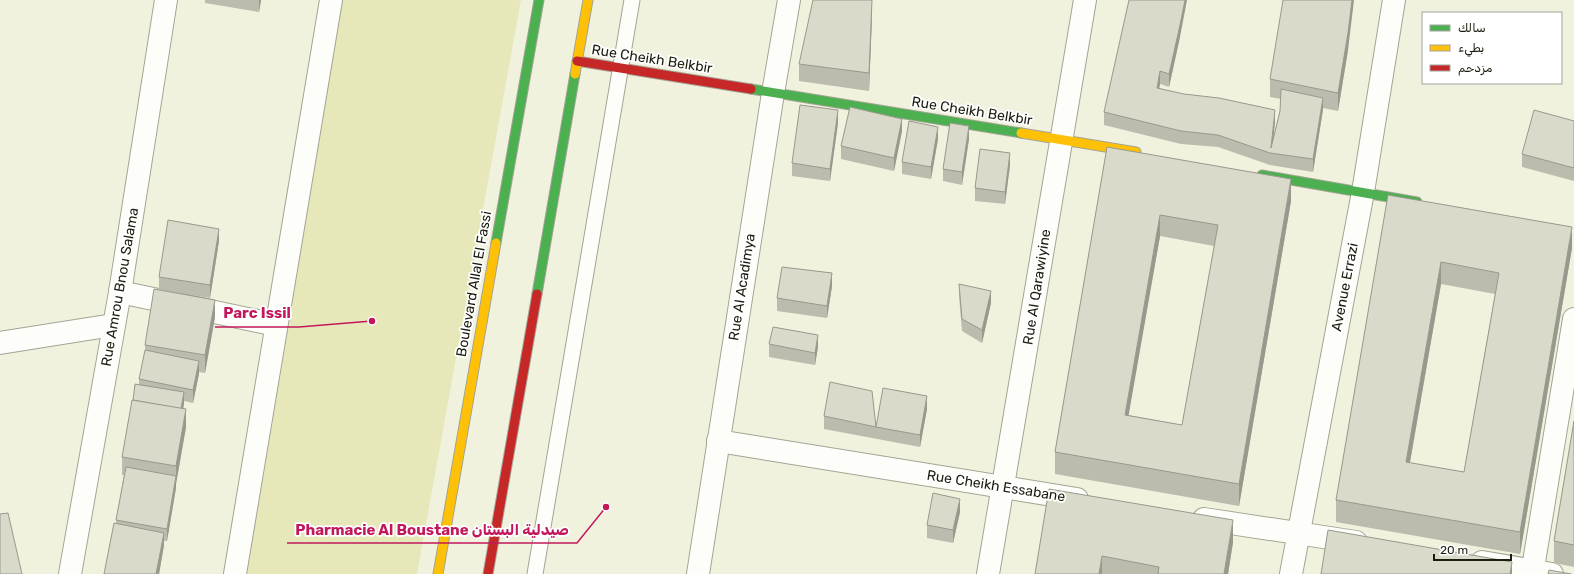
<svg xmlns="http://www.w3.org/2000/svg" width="1574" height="574" font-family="Rubik,'Noto Sans Arabic',sans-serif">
<rect width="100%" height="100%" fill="#f1f2de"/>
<polygon fill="#e7e8ba" points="331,0 521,0 417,574 243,574"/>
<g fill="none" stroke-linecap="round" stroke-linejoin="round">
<defs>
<polyline id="lane" points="535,574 632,0"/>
<g id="street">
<polyline points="120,292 276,325"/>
<polyline points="0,343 113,325"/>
<polyline points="718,441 1077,499"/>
<polyline points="1204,519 1356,542"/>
<polyline points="1482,562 1552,574"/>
<polyline points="70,574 120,292 166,0"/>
<polyline points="235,574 331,0"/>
<polyline points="698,574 773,93 789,0"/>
<polyline points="988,574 1085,0"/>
<polyline points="1291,574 1363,192 1394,0"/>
<polyline points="1532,574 1574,319"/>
</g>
<g id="fast">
<polyline points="751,89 1021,133"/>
<polyline points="1262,175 1417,202"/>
<polyline points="496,243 539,0"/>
<polyline points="537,294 575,74"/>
</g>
<g id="slow">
<polyline points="575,74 588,0"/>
<polyline points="1021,133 1136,152"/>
<polyline points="438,574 496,243"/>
</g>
<g id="jam">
<polyline points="577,61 751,89"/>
<polyline points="488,574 537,294"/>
</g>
</defs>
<use href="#lane" stroke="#a4a495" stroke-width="17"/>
<use href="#street" stroke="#a4a495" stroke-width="24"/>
<use href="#fast" stroke="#a4a495" stroke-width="11"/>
<use href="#slow" stroke="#a4a495" stroke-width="11"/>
<use href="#jam" stroke="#a4a495" stroke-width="11"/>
<use href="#lane" stroke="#fdfdfa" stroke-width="15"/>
<use href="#street" stroke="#fdfdfa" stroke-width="22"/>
<use href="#fast" stroke="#4caf50" stroke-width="9"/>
<use href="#slow" stroke="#ffc107" stroke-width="9"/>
<use href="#jam" stroke="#c62828" stroke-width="9"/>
</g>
<g fill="#bbbbae" fill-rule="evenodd">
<polygon points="205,0 261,0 259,12 205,3"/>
<polygon points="872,16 869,91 799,81 799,64"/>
<polygon points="1180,37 1169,87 1160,84 1159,88 1275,122 1273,138 1280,111 1281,99 1270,97 1270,79 1348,50 1338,111 1323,108 1313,172 1270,165 1218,147 1181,144 1104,125 1104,112"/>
<polygon points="1574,121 1574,181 1522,167 1522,154"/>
<polygon points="838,123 830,181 792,176 792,163"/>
<polygon points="902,131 894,171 841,159 841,146"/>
<polygon points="938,139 931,179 902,174 902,162"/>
<polygon points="969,139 962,185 943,181 943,169"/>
<path d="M1107 147 1291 201 1239 506 1055 474V452ZM1160 236 1214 246 1182 425 1128 415Z"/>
<polygon points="1010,165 1005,204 975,201 975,188"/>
<path d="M1388 195 1572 248 1520 554 1336 522V500ZM1441 284 1495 294 1464 472 1410 463Z"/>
<polygon points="219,241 210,298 159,290 159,277"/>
<polygon points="959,284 991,303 982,343 962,331 959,296"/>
<polygon points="832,286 827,318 777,311 777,298"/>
<polygon points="215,317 205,373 199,372 193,403 184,401 183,409 186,427 176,484 176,488 167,541 164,541 164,545 159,574 104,574 116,523 116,520 124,475 122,475 122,457 133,400 139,385 139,379 145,350 145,345"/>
<polygon points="769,344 818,347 815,365 769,357"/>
<polygon points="927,409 920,447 824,429 824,416 876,427"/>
<polygon points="1574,421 1574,567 1554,563 1554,541"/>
<polygon points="1049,489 1233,542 1228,574 1035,574"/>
<polygon points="960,512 953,543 927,538 927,525"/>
</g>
<g fill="#98998d">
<polygon points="259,0 261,0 259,12"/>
<polygon points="872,0 872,16 869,91 869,73"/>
<polygon points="1185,0 1187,0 1180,37 1169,87 1169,74"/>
<polygon points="1352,0 1354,0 1348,50 1338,111 1338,93"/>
<polygon points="1160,71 1160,84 1157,100 1157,88"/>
<polygon points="1323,98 1323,110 1313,172 1313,159"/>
<polygon points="838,110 838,123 830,181 830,169"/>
<polygon points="1275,110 1275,122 1272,153 1271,148"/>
<polygon points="902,119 902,131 894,171 894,158"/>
<polygon points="969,126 969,139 962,185 962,172"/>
<polygon points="938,127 938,139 931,179 931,167"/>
<polygon points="1010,153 1010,165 1005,204 1005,192"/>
<polygon points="1291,179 1291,201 1239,506 1239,484"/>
<polygon points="1160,215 1160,236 1125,436 1125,415"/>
<polygon points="1572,227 1572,248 1520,554 1520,532"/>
<polygon points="219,229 219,241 210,298 210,285"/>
<polygon points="1441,262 1441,284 1406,484 1406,462"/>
<polygon points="832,273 832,286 827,318 827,306"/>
<polygon points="991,291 991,303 982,343 982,330"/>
<polygon points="215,300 215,317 205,373 205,355"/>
<polygon points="818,335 818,347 815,365 815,353"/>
<polygon points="199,361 199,374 193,403 193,390"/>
<polygon points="184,392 184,404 180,426 180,413"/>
<polygon points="927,396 927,409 920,447 920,435"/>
<polygon points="186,409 186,427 176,484 176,466"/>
<polygon points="176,476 176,488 167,541 167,529"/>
<polygon points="960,499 960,512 953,543 953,530"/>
<polygon points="1233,520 1233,542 1228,574 1224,574"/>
<polygon points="164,533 164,545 159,574 156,574"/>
<polygon points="1102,556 1102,574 1099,574"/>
<polygon points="1512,562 1512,574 1510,574"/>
</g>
<g fill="#d9daca" stroke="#98998d" fill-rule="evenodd">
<polygon points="813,0 872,0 869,73 799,64"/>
<polygon points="1129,0 1185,0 1180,25 1169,74 1160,71 1157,88 1184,94 1219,98 1275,110 1271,148 1280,111 1281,89 1323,98 1313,159 1270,153 1218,135 1181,131 1104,112"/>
<polygon points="1283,0 1352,0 1348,33 1338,93 1270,79"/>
<polygon points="800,105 838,110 830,169 792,163"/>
<polygon points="850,107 902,119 894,158 841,146"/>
<polygon points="1534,110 1574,121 1574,168 1522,154"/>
<polygon points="909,121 938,127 931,167 902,162"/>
<polygon points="950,123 969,126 962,172 943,169"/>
<path d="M1107 147 1291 179 1239 484 1055 452ZM1160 215 1218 225 1182 425 1125 415Z"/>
<polygon points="980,149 1010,153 1005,192 975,188"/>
<path d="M1388 195 1572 227 1520 532 1336 500ZM1441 262 1499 273 1464 472 1406 462Z"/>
<polygon points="168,220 219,229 210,285 159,277"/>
<polygon points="782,267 832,273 827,306 777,298"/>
<polygon points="959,284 991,291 982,330 962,319"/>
<polygon points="154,289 215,300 205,355 145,345"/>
<polygon points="773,327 818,335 815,353 769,344"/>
<polygon points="145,350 199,361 193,390 139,379"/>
<polygon points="830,382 872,391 876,427 824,416"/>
<polygon points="135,384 184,392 181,409 133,400"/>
<polygon points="883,388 927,396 920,435 876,427"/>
<polygon points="132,400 186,409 176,466 122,457"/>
<polygon points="1574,421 1574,545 1554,541"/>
<polygon points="126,467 176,476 167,529 116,520"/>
<polygon points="1049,489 1233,520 1224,574 1158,574 1159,567 1102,556 1099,574 1035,574"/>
<polygon points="933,493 960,499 953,530 927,525"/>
<polygon points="8,513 22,574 0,574 0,514"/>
<polygon points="114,523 164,533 156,574 104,574"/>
<polygon points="1328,530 1512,562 1510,574 1321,574"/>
<polygon points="1549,570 1571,574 1548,574"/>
</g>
<g text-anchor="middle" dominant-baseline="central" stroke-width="3.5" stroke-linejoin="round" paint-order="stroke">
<g font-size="14" fill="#1c1c0f" stroke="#fff">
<text transform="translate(652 59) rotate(9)">Rue Cheikh Belkbir</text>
<text transform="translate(972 111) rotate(9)">Rue Cheikh Belkbir</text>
<text transform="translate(474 284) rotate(-80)">Boulevard Allal El Fassi</text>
<text transform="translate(120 287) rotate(-80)">Rue Amrou Bnou Salama</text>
<text transform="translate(742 287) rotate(-81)">Rue Al Acadimya</text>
<text transform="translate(1037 287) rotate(-81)">Rue Al Qarawiyine</text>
<text transform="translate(1345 287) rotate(-79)">Avenue Errazi</text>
<text transform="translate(996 486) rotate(9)">Rue Cheikh Essabane</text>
</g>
</g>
<path fill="none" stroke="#c2185b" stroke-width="1.5" d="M372 321L299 327H215M606 507L577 543H287"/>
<g fill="#c2185b" stroke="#fff" stroke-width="1.5">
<circle cx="372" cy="321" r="4"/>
<circle cx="606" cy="507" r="4"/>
</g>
<g font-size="15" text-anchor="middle" font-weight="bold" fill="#c2185b" stroke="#fff" stroke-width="3.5" stroke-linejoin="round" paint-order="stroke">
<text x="257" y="318">Parc Issil</text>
<text x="432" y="535">Pharmacie Al Boustane صيدلية البستان</text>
</g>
<rect x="1422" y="12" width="140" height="72" fill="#ffffff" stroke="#a4a49f"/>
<rect x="1430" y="25" width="20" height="6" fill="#4caf50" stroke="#a4a49f"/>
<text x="1458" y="32" font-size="12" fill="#1c1c0f">سالك</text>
<rect x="1430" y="45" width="20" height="6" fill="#ffc107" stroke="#a4a49f"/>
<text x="1458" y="52" font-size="12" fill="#1c1c0f">بطيء</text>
<rect x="1430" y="65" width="20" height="6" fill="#c62828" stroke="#a4a49f"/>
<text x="1458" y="72" font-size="12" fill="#1c1c0f">مزدحم</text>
<path d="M1434 554v6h77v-6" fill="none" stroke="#1c1c0f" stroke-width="2"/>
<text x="1440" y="554" font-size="12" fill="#1c1c0f" stroke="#ffffff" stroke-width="3" paint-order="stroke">20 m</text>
</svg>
